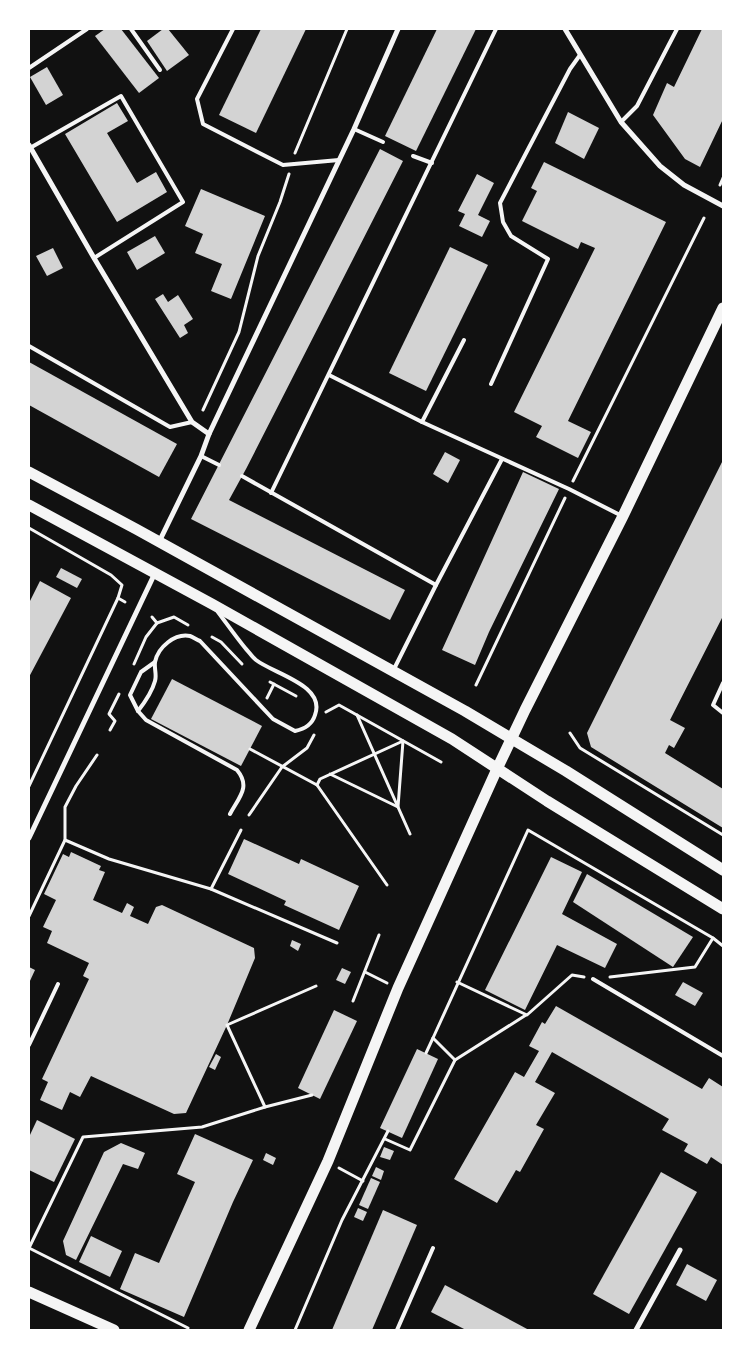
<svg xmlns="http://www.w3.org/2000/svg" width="752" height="1359" font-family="'DM Sans',sans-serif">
<rect width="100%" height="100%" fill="#111"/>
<g fill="#d3d3d3">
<polygon points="105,29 121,29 159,78 139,93 95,36"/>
<polygon points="163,29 168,29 189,55 167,71 147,41"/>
<polygon points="261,29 306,29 256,133 219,115"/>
<polygon points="437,29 476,29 416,151 385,136"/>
<polygon points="702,29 723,29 723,119 700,167 685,159 653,115 667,83 674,87"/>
<polygon points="47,67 63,95 46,105 30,77"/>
<polygon points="117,103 128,121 107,133 137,183 156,172 167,192 117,222 65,134"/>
<polygon points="568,112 599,128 584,159 555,143"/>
<polygon points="380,149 403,161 246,469 229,500 405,590 390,620 191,519"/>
<polygon points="544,162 666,222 568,421 591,432 578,458 536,437 542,426 514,412 595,248 581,242 578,249 522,221 537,191 531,188"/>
<polygon points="477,174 494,183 478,215 490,221 482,237 459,226 465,214 458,211"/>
<polygon points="201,189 265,216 231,299 211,291 222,264 195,253 203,234 185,226"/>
<polygon points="155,236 165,253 137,270 127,252"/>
<polygon points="450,247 488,265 426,391 389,373"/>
<polygon points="53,248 63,268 47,276 36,256"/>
<polygon points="163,294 168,302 178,295 193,319 184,325 188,333 180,338 155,299"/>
<polygon points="29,362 177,444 159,477 29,405"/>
<polygon points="445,452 460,460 448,483 433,474"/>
<polygon points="723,460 723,616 670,720 685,728 674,748 669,745 665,753 723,789 723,828 591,747 587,733"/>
<polygon points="523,472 559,489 489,632 475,665 442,650"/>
<polygon points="61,568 82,579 77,588 56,577"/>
<polygon points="40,581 71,598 29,677 29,603"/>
<polygon points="172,679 262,726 241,766 151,719"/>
<polygon points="244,839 299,864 301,859 359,886 339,930 284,905 286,901 228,874"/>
<polygon points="71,852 101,866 99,870 105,872 93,900 122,913 127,903 134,907 130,916 148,924 156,907 162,905 254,948 255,958 227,1025 186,1113 174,1114 91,1076 80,1097 70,1092 62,1110 40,1100 48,1082 42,1079 89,979 83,976 89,963 47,943 52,931 43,927 56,900 44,894 63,854 69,857"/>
<polygon points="551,857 582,872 562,914 617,944 605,968 557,945 525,1010 485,990"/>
<polygon points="587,874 693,937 673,967 573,902"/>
<polygon points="292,940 301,944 298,951 290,946"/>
<polygon points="29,967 35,970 29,983"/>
<polygon points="342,968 351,972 345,984 336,980"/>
<polygon points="683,982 703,993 695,1006 675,995"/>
<polygon points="556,1006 702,1089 709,1078 723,1087 723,1165 711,1157 707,1164 684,1151 688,1144 662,1130 669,1119 552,1052 535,1082 555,1093 536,1125 544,1129 520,1172 516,1170 497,1203 454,1179 515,1072 524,1077 539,1051 529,1046 542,1022 545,1024"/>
<polygon points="334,1010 357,1021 320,1099 298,1088"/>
<polygon points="417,1049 438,1059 402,1138 380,1128"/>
<polygon points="216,1054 221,1057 215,1070 209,1067"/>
<polygon points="37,1120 75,1139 54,1182 29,1170 29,1137"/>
<polygon points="195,1134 253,1160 233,1202 184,1317 120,1289 135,1253 159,1263 195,1182 177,1174"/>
<polygon points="121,1143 145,1153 138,1169 123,1164 76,1260 66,1255 63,1241 104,1152"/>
<polygon points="384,1147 394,1151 390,1160 380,1157"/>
<polygon points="266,1153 276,1158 273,1165 263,1160"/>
<polygon points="376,1167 384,1171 381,1180 372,1176"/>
<polygon points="661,1172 697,1192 629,1314 593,1294"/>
<polygon points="371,1178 380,1182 368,1209 359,1205"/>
<polygon points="358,1208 367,1212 363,1221 354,1217"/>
<polygon points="383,1210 417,1225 372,1330 332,1330"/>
<polygon points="91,1236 122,1251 110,1277 79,1262"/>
<polygon points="687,1264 717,1280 706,1301 676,1285"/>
<polygon points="445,1285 529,1330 466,1330 431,1312"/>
</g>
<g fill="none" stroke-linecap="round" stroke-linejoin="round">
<g stroke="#f5f5f5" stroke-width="3">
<polyline points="295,153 347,29"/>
<polyline points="720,185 723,178"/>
<polyline points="203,410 239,332 258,256 280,202 289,174"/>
<polyline points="573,481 704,218"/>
<polyline points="29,528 111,575 122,585 118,598 125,602"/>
<polyline points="152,617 157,623 174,617 188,625"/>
<polyline points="212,637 221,642 242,664"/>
<polyline points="134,664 146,637 157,623"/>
<polyline points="270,682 296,696"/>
<polyline points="476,685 565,498"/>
<polyline points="267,698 274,684"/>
<polyline points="326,712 339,705 441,762"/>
<polyline points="357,715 410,834"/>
<polyline points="110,730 115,721 109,714 119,694"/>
<polyline points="570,733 580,748 723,835"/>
<polyline points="250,749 317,785 387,885"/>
<polyline points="317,785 320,779 403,741 398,807 330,774"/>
<polyline points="29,786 118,598"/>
<polyline points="249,815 282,767 307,748 314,735"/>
<polyline points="65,840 109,859 211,889 337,943"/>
<polyline points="211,889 241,830"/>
<polyline points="29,916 65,840 65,807 76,786 97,755"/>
<polyline points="365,972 387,983"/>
<polyline points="610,977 695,967 713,938"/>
<polyline points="457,982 527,1015 572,975 584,977"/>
<polyline points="353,1001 379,935"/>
<polyline points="426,1053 433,1038"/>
<polyline points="455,1060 526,1015"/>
<polyline points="265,1107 227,1025 316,986"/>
<polyline points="385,1139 410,1150 455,1060 433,1038 528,830 713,938 723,946"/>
<polyline points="339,1168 363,1181"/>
<polyline points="29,1248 83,1137 202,1127 265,1107 312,1095"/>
<polyline points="29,1248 188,1328"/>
<polyline points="295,1330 342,1220 388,1131"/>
</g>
<g stroke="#f5f5f5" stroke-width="4">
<polyline points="131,29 160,70"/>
<polyline points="233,29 197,99 203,124 283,165 339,160"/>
<polyline points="29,68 87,29"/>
<polyline points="621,122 637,106 677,29"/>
<polyline points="354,129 383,142"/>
<polyline points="30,148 121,96 183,202 94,258"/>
<polyline points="413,156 432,163"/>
<polyline points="464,340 422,422 569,489 622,516"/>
<polyline points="29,346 170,427 192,422"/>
<polyline points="329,375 422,422"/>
<polyline points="491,384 548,259 511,236 503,222 500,203 570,69 580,55"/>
<polyline points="201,456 219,465"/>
<polyline points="242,476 436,585"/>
<polyline points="271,493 496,29"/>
<path d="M218 612C227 624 236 637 246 649 249 652 252 657 256 660 274 674 326 685 315 715 312 725 305 729 295 731L273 719 200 641C197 640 193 637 190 636 175 633 158 647 155 662 154 668 157 675 155 681 152 692 145 702 138 711L146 720 237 770C251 787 239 797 230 814"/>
<polyline points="394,669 436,585 502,459"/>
<polyline points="723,683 713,705 723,713"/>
<polyline points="138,711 130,695 141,672 155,662"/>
<polyline points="593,979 723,1056"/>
<polyline points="29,1045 58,984"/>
<polyline points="397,1330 433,1248"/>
</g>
<g stroke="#f5f5f5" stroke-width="5">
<polyline points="565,29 621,122 660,166 684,185 723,206"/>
<polyline points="29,145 94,258 192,422 209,434"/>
<polyline points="159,542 201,456 209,434 354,129 398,29"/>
<polyline points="29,838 155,573"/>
<polyline points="636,1330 680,1250"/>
</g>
<g stroke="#f5f5f5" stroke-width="11">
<polyline points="29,472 136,529 465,711 566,771 723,870"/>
<polyline points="29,505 212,604 452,739 547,801 723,909"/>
<polyline points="29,1292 114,1330"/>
<polyline points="249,1330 328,1161 398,988 497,769 525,710 623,516 723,308"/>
</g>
</g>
<rect width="752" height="1359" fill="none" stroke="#ffffff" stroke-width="60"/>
</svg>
